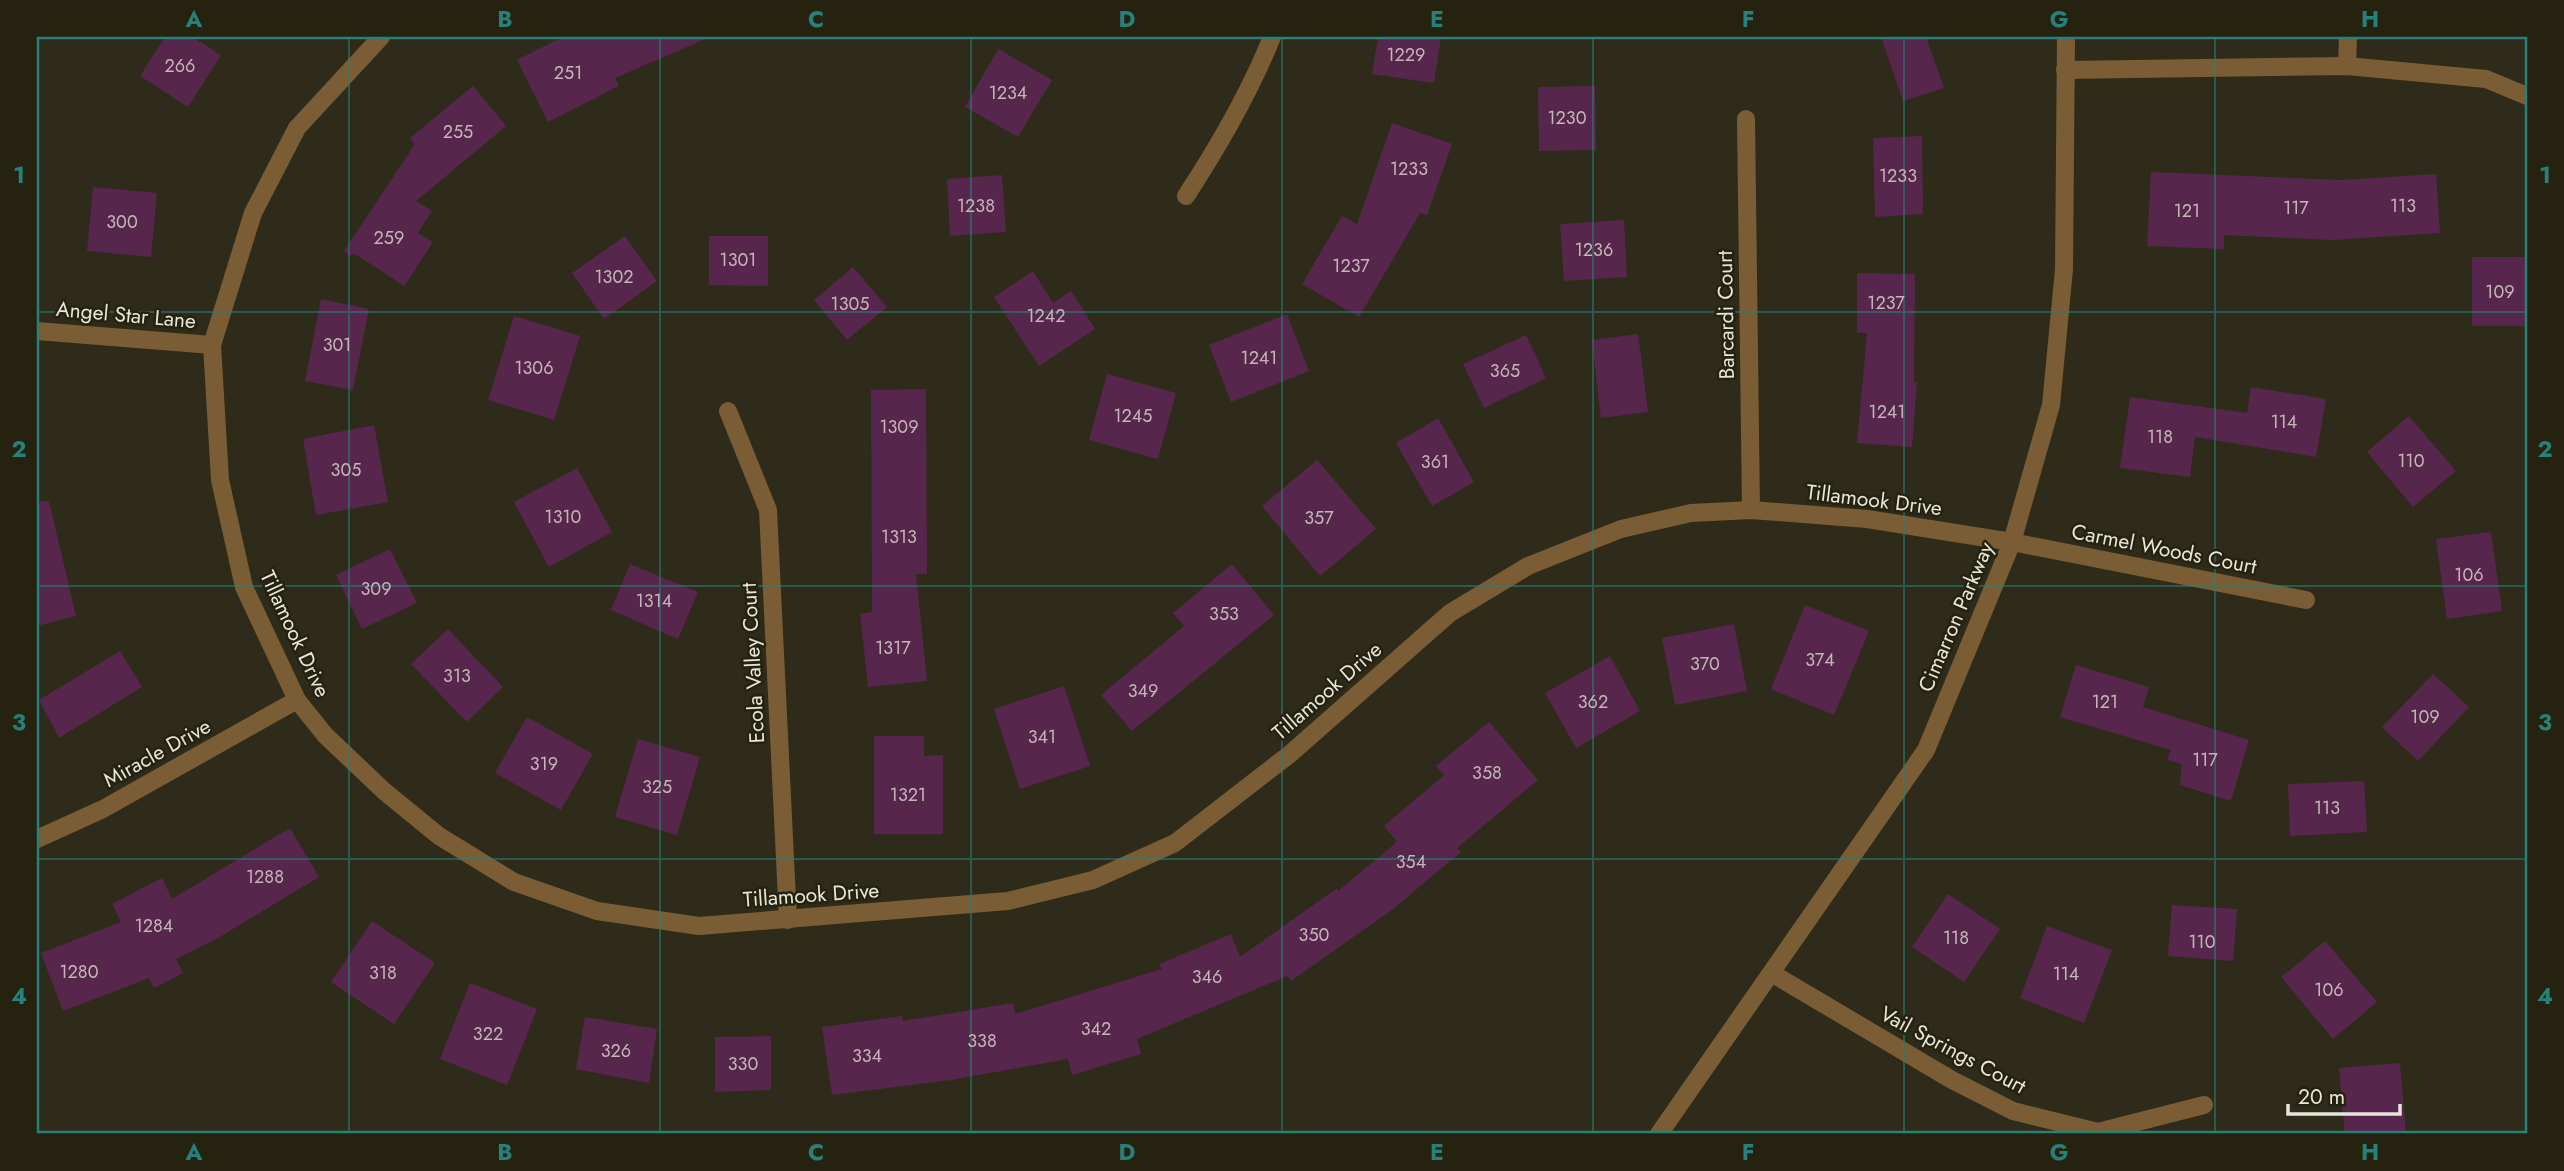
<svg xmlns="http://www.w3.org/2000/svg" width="2564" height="1171" font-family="Jost,sans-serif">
<rect width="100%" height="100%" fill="#2f2b1a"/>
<g fill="#57264c">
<polygon points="165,37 192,37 221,55 188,107 140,76"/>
<polygon points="563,37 710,37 615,78 619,86 548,122 517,60"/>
<polygon points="1378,37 1441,37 1434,83 1372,74"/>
<polygon points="1881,37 1926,37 1944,88 1903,101"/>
<polygon points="998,49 1052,80 1018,137 965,107"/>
<polygon points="473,86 506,126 416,201 432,211 418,233 433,242 404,286 354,253 350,256 344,251 415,144 410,138"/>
<polygon points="1595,86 1596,150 1539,151 1538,87"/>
<polygon points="1392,123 1452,144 1427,215 1420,213 1359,317 1302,284 1342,216 1357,224"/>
<polygon points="1922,136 1923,214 1875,217 1873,138"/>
<polygon points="2151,172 2341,180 2436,174 2440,233 2333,240 2224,235 2224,249 2147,246"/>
<polygon points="1002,175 1006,232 950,236 947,179"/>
<polygon points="93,187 157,193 151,257 87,251"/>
<polygon points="1624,220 1627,277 1564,281 1560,224"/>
<polygon points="625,236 657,281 604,319 572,273"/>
<polygon points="709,236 768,236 768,286 709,285"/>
<rect x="2472" y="257" width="55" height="69"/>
<polygon points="853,267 887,307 847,340 814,300"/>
<polygon points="1033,271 1053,303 1071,291 1095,329 1039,366 994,297"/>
<polygon points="1857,273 1915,274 1914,382 1917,382 1912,447 1857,443 1867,333 1857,333"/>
<polygon points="321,299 369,309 353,390 305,381"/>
<polygon points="1287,314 1309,371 1231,402 1209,345"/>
<polygon points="514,316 580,336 554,420 488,400"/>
<polygon points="1638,334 1648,412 1601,418 1592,340"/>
<polygon points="1526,335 1546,378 1484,408 1463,364"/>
<polygon points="1107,374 1176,393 1158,459 1089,440"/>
<polygon points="2251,387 2326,399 2316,457 2195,437 2190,477 2120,468 2130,397 2247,413"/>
<polygon points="926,389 927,574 916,574 927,681 868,687 860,614 872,612 871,390"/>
<polygon points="2409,416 2456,471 2413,507 2367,452"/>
<polygon points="1438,418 1474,482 1432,506 1396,443"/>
<polygon points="374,425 388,502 316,515 303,439"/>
<polygon points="1317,460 1376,529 1320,576 1262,506"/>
<polygon points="577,468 612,532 549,567 514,502"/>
<polygon points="49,501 76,616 37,626 37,502"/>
<polygon points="2491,532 2502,611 2447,619 2436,539"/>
<polygon points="390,549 417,603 362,629 336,575"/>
<polygon points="630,564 698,592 678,639 611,610"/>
<polygon points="1232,564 1274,615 1132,731 1101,695 1184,626 1173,613"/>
<polygon points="1805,605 1869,631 1834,715 1771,689"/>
<polygon points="1734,624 1747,691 1675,705 1662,638"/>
<polygon points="448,629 503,687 467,722 411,664"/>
<polygon points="120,651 142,687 59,738 39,700"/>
<polygon points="1610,656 1640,711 1576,748 1545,693"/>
<polygon points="2076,665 2149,687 2143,707 2249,740 2231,801 2180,785 2182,764 2167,760 2171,750 2060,717"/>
<polygon points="2433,674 2469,707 2418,761 2382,727"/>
<polygon points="1064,686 1090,766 1020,789 994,709"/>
<polygon points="527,717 593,754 561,810 495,773"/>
<polygon points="1489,722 1538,780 1457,848 1461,852 1393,909 1291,981 1287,976 1137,1039 1141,1054 1072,1075 1068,1059 951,1080 832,1095 822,1027 902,1016 903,1021 1013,1003 1015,1014 1162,969 1159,964 1231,934 1240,957 1337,888 1338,891 1397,842 1384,826 1444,775 1436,766"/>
<polygon points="874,736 924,736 924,756 943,755 943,834 874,834"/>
<polygon points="638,739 700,757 677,835 615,817"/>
<polygon points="2364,781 2367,832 2290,836 2288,784"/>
<polygon points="290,828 319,877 218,938 176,959 183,973 154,988 149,978 63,1011 41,953 121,922 112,904 162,878 172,899"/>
<polygon points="1948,894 2000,929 1964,982 1912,947"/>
<polygon points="2172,905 2237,909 2233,961 2168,956"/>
<polygon points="372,921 435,963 394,1024 331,982"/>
<polygon points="2047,926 2112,950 2084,1023 2020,998"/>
<polygon points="2325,941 2377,1002 2333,1039 2281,977"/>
<polygon points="470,983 537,1009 507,1085 440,1059"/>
<polygon points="585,1017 657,1029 649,1083 576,1069"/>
<polygon points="771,1036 771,1090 715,1092 715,1037"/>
<polygon points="2400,1063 2406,1134 2345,1134 2339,1068"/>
</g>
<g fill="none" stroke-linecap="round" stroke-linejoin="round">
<g stroke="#7a5d35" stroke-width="18">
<polyline points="381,37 297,128 253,213 212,345 220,480 244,587 297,700 325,735 384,791 439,836 514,882 597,911 699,926 1008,901 1093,880 1175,843 1290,754 1450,613 1528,566 1621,529 1691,513 1751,510 1867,519 2012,542 2306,600"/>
<polyline points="2347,66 2348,37"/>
<polyline points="2065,70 2347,66 2486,79 2527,96"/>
<polyline points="1746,119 1751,510"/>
<path d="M1186 196C1220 144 1249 94 1272 37"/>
<polyline points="37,331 212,345"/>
<polyline points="728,411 768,510 788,920"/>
<polyline points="37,839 103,809 297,700"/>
<polyline points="1773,974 1952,1080 2013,1111 2098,1132 2204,1105"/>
<polyline points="1659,1134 1926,750 2012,542 2051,405 2064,269 2066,37"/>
</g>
</g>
<path fill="none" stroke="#258179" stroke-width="2" stroke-opacity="0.55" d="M349 37V1134M660 37V1134M971 37V1134M1282 37V1134M1593 37V1134M1904 37V1134M2215 37V1134M37 312H2527M37 586H2527M37 859H2527"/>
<g text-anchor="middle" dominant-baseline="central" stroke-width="5" stroke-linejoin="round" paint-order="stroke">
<g font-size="18" fill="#c4b6b7">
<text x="1406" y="55">1229</text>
<text x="180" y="66">266</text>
<text x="568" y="73">251</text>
<text x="1008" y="93">1234</text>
<text x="1567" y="118">1230</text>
<text x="458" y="132">255</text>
<text x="1409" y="169">1233</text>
<text x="1898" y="176">1233</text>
<text x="976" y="206">1238</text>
<text x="2403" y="206">113</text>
<text x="2296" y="208">117</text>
<text x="2187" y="211">121</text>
<text x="122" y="222">300</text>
<text x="389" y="238">259</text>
<text x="1594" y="250">1236</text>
<text x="738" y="260">1301</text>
<text x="1351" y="266">1237</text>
<text x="614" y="277">1302</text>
<text x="2500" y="292">109</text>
<text x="1886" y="303">1237</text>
<text x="850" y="304">1305</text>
<text x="1046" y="316">1242</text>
<text x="337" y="345">301</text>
<text x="1259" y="358">1241</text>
<text x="534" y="368">1306</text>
<text x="1505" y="371">365</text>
<text x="1887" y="412">1241</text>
<text x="1133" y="416">1245</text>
<text x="2284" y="422">114</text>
<text x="899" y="427">1309</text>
<text x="2160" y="437">118</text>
<text x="2411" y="461">110</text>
<text x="1435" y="462">361</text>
<text x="346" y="470">305</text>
<text x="563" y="517">1310</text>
<text x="1319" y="518">357</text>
<text x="899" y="537">1313</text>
<text x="2469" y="575">106</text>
<text x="376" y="589">309</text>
<text x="654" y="601">1314</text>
<text x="1224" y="614">353</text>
<text x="893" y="648">1317</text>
<text x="1820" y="660">374</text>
<text x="1705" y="664">370</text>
<text x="457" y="676">313</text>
<text x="1143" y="691">349</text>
<text x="1593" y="702">362</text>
<text x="2105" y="702">121</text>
<text x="2425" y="717">109</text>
<text x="1042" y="737">341</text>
<text x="2205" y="760">117</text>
<text x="544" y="764">319</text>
<text x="1487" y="773">358</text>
<text x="657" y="787">325</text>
<text x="908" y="795">1321</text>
<text x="2327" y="808">113</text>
<text x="1411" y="862">354</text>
<text x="265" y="877">1288</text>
<text x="154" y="926">1284</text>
<text x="1314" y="935">350</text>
<text x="1956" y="938">118</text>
<text x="2202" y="942">110</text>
<text x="79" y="972">1280</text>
<text x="383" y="973">318</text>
<text x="2066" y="974">114</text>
<text x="1207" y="977">346</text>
<text x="2329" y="990">106</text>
<text x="1096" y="1029">342</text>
<text x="488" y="1034">322</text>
<text x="982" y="1041">338</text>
<text x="616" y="1051">326</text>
<text x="867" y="1056">334</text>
<text x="743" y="1064">330</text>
</g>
<g font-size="21" fill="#e8e6db" stroke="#252210">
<text transform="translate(126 315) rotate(5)">Angel Star Lane</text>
<text transform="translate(1726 315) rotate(-91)">Barcardi Court</text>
<text transform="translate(1874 500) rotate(7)">Tillamook Drive</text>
<text transform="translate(2164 549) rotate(11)">Carmel Woods Court</text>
<text transform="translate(1956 617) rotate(-67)">Cimarron Parkway</text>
<text transform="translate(295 634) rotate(65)">Tillamook Drive</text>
<text transform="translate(753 663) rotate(-93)">Ecola Valley Court</text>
<text transform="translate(1327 691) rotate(-41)">Tillamook Drive</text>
<text transform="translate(157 753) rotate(-29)">Miracle Drive</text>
<text transform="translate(811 895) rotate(-4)">Tillamook Drive</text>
<text transform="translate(1953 1050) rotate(28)">Vail Springs Court</text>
</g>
</g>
<rect width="2564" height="1171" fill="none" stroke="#252210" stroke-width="77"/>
<path d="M2288 1104v10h112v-10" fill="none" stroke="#e8e6db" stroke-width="3.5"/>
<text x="2298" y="1104" font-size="21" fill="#e8e6db" stroke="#252210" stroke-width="5" paint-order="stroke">20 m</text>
<rect x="38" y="38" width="2488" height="1094" fill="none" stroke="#258179" stroke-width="2.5"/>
<g font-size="23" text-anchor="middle" font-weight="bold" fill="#258179">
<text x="194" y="27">A</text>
<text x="505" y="27">B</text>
<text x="816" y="27">C</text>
<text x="1127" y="27">D</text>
<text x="1437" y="27">E</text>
<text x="1748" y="27">F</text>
<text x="2059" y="27">G</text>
<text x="2370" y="27">H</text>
<text x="19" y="183">1</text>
<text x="2545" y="183">1</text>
<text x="19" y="457">2</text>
<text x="2545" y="457">2</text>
<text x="19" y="730">3</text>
<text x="2545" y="730">3</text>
<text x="19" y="1004">4</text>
<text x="2545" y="1004">4</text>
<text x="194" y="1160">A</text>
<text x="505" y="1160">B</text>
<text x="816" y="1160">C</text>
<text x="1127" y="1160">D</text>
<text x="1437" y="1160">E</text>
<text x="1748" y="1160">F</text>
<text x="2059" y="1160">G</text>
<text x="2370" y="1160">H</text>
</g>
</svg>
